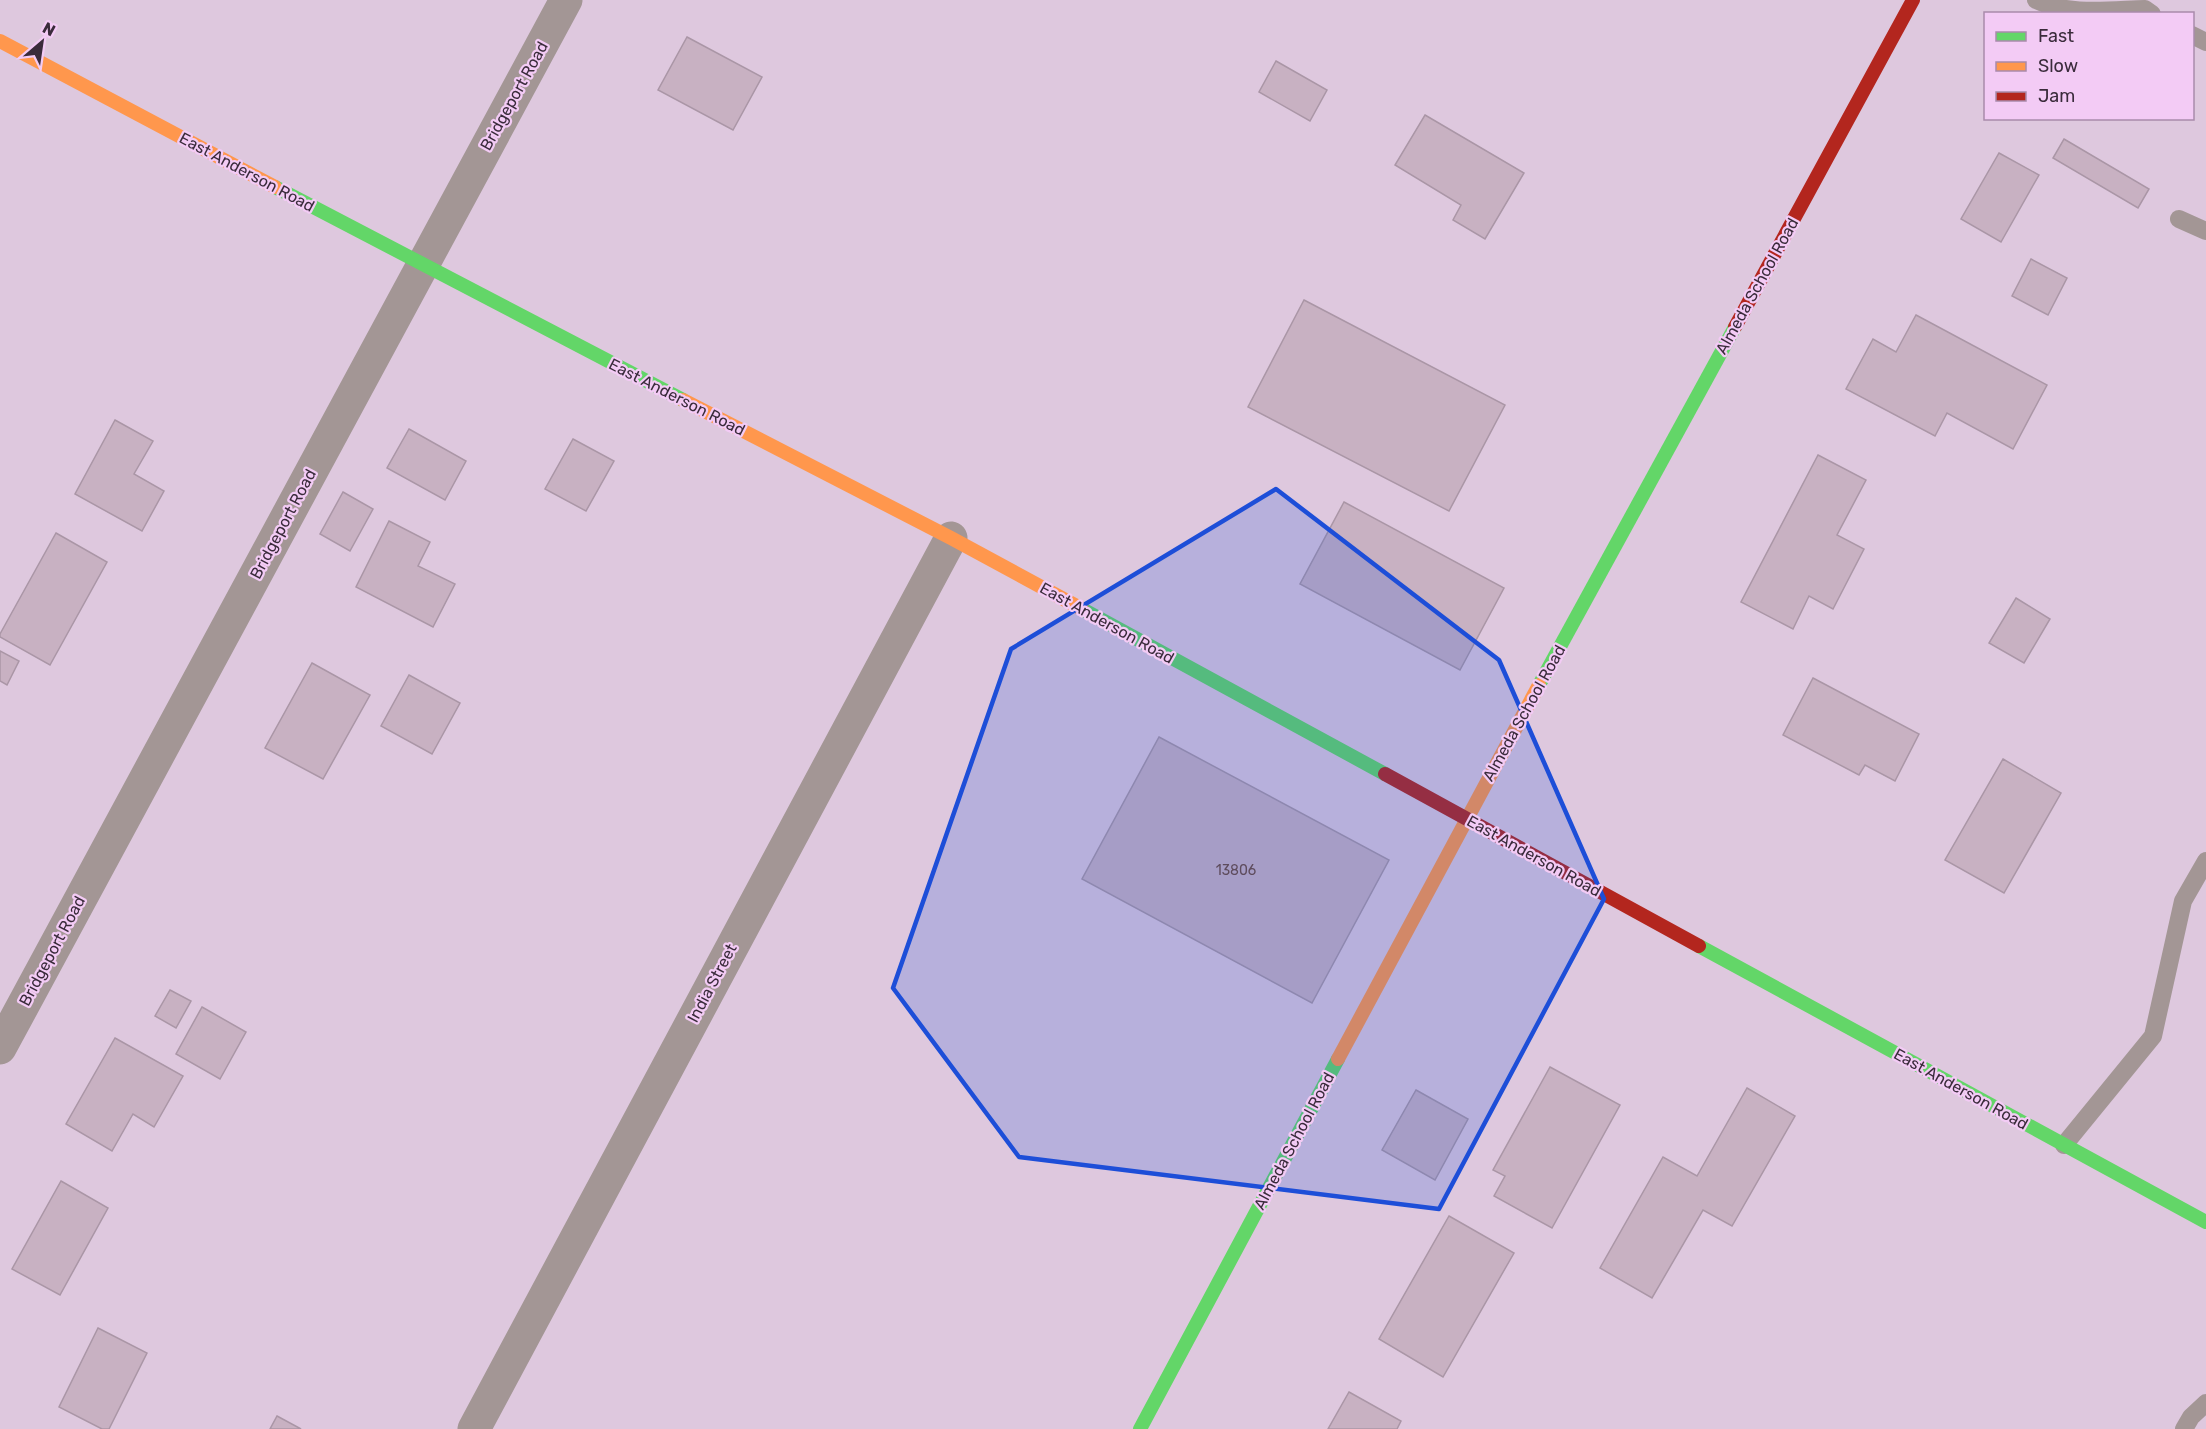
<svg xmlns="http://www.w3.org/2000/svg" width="2206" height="1429" font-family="Rubik,sans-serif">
<rect width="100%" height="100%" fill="#dec8de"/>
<g fill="#c8b1c2" stroke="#aa96a6" stroke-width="1.5">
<polygon points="687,37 762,77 733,130 658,90"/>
<polygon points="1276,61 1327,90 1310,121 1259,92"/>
<polygon points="1425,115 1524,173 1485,239 1453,220 1461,205 1395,165"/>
<polygon points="2064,139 2149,189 2138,208 2053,158"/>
<polygon points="1999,153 2039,175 2001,242 1961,219"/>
<polygon points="2031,259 2067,278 2048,315 2012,296"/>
<polygon points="1304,300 1505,405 1449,511 1248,407"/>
<polygon points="1916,315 2047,385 2013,449 1947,413 1935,436 1846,389 1873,339 1896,352"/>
<polygon points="115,420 153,441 134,474 164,491 142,531 75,494"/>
<polygon points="409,429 466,461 445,500 387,468"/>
<polygon points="573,439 614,461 586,511 545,489"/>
<polygon points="1818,455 1866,480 1837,535 1864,549 1833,609 1809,596 1793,629 1741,602"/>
<polygon points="343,492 373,509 350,551 320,534"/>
<polygon points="1344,502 1504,588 1460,670 1300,584"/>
<polygon points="389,521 430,542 418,566 455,584 433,627 356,587"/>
<polygon points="56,533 107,562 50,665 0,637 0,634"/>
<polygon points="2016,598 2050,619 2024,663 1989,643"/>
<polygon points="0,651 19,661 7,685 0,681"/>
<polygon points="312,663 370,695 323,779 265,748"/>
<polygon points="409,675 460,703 432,754 381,726"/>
<polygon points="1813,678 1919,734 1895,781 1865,765 1859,775 1783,735"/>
<polygon points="1159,737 1389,860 1312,1003 1082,879"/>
<polygon points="2003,759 2061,793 2004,893 1945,860"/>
<polygon points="170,990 191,1001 176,1028 155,1016"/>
<polygon points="202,1007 246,1032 220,1079 176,1054"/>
<polygon points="115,1038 183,1076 154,1127 133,1114 112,1151 66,1124"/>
<polygon points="1550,1067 1620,1105 1552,1228 1494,1196 1505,1176 1493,1170"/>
<polygon points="1747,1088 1795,1116 1732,1226 1703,1210 1652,1298 1600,1268 1663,1157 1697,1176"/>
<polygon points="1416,1090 1468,1119 1435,1180 1382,1150"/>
<polygon points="61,1181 108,1208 60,1295 12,1269"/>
<polygon points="1449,1216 1514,1253 1443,1377 1379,1339"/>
<polygon points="98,1328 147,1353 109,1429 102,1429 59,1407"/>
<polygon points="1349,1392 1401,1421 1397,1429 1328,1429"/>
<polygon points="277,1416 301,1429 270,1429"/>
</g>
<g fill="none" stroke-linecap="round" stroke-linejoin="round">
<g stroke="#a39695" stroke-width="18">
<path d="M2036 0C2068 16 2110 10 2145 9L2152 14"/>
<polyline points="2192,35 2206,42"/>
<polyline points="2179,219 2206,231"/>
<polyline points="2064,1145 2153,1036 2183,901 2206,861"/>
<polyline points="2184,1429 2191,1417 2206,1403"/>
</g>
<g stroke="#a39695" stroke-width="33">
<polyline points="0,1048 566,0"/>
<polyline points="474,1429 951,538"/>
</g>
<g stroke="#63d668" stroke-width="14">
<polyline points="275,187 683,400"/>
<polyline points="1082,609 1385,774"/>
<polyline points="1539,685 1735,327"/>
<polyline points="1699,946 2206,1222"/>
<polyline points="1140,1429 1338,1059"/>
</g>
<g stroke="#ff974d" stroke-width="14">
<polyline points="0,41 275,187"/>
<polyline points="683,400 951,538 1082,609"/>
<polyline points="1338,1059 1539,685"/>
</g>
<g stroke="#b3261e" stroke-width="14">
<polyline points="1735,327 1913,0"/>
<polyline points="1385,774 1699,946"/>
</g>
</g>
<path fill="#1d4ed8" fill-opacity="0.2" stroke="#1d4ed8" stroke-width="4.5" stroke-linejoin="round" d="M1276 489 1499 660 1604 899 1439 1209 1019 1157 893 988 1011 649Z"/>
<g text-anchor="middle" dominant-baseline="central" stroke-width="4.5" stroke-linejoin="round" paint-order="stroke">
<g font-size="14" fill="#5e4c5d">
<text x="1236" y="870">13806</text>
</g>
<g font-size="16" fill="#3a2b3b" stroke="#f3cbf5">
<text transform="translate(514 96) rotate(-61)">Bridgeport Road</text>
<text transform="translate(247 172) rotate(28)">East Anderson Road</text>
<text transform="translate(1757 286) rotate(-61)">Almeda School Road</text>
<text transform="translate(677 397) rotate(27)">East Anderson Road</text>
<text transform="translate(283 524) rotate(-62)">Bridgeport Road</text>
<text transform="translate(1107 623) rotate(29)">East Anderson Road</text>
<text transform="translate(1524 713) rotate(-61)">Almeda School Road</text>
<text transform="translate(1534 856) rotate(29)">East Anderson Road</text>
<text transform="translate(52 951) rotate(-62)">Bridgeport Road</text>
<text transform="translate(712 983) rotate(-62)">India Street</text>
<text transform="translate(1961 1089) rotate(29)">East Anderson Road</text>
<text transform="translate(1294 1141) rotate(-62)">Almeda School Road</text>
</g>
</g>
<rect x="1984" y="12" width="210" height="108" fill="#f3cbf5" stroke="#a98bab" stroke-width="1.5"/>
<rect x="1996" y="32" width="30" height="9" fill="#63d668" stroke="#a98bab" stroke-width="1.5"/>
<text x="2038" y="42" font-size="18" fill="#3a2b3b">Fast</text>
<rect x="1996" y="62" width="30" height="9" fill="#ff974d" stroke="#a98bab" stroke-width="1.5"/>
<text x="2038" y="72" font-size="18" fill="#3a2b3b">Slow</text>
<rect x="1996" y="92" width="30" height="9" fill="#b3261e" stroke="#a98bab" stroke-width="1.5"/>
<text x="2038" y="102" font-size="18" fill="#3a2b3b">Jam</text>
<g transform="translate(42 42) rotate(29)" stroke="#f3cbf5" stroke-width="4.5" paint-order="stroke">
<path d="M0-4.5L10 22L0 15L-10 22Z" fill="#3a2b3b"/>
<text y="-9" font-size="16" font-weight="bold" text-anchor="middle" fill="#3a2b3b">N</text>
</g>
</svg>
